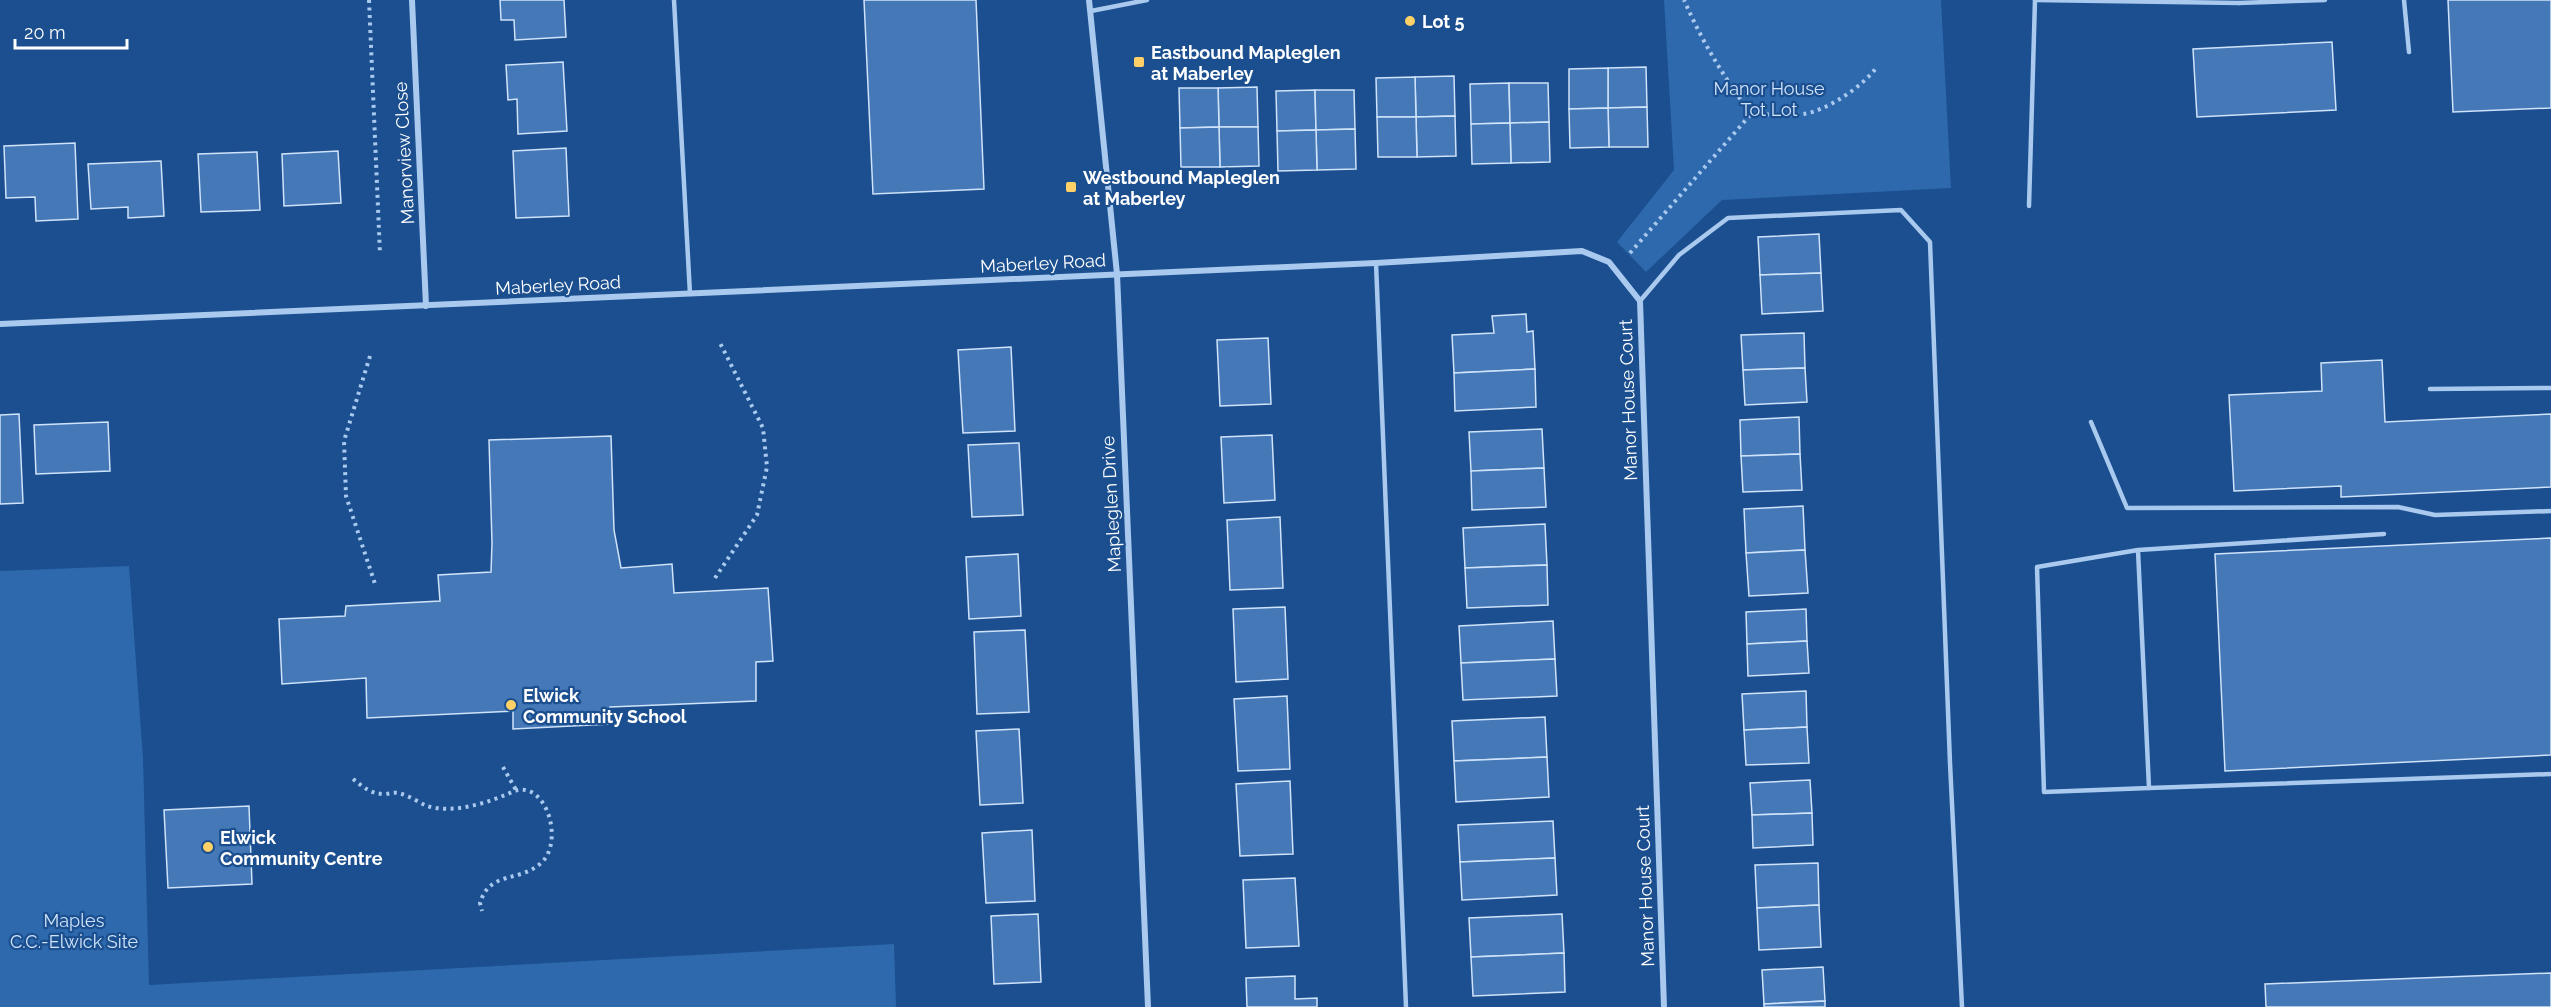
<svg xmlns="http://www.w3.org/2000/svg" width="2551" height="1007" font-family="Raleway,sans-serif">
<rect width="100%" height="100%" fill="#1b4f8f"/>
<g fill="#2e69ad">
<polygon points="1664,0 1941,0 1951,188 1722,200 1646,272 1617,242 1674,170"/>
<polygon points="129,566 143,758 149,985 894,944 896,1007 0,1007 0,571"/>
</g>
<g fill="#4478b7" stroke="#cfe3fa" stroke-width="1.5">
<polygon points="500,0 564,0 566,37 515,40 514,20 501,20"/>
<polygon points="864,0 976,0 984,189 873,194"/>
<polygon points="2448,0 2551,0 2551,108 2453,112"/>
<polygon points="2332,42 2336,110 2197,117 2193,49"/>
<polygon points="563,62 567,131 518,134 517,99 508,100 506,65"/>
<polygon points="1646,67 1647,107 1608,108 1608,68"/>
<polygon points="1608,68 1608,108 1569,109 1569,69"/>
<polygon points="1454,76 1455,116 1416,117 1415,77"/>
<polygon points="1415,77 1416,117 1377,117 1376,78"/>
<polygon points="1509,83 1510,123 1471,124 1470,84"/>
<polygon points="1509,83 1548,83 1549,122 1510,123"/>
<polygon points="1257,87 1258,127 1219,127 1218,88"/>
<polygon points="1179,88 1218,88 1219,127 1180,128"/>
<polygon points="1315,90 1316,130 1277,131 1276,91"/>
<polygon points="1315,90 1354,90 1355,129 1316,130"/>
<polygon points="1647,107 1648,147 1609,147 1608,108"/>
<polygon points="1608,108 1609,147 1570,148 1569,109"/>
<polygon points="1455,116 1456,156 1417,157 1416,117"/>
<polygon points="1377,117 1416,117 1417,157 1378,157"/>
<polygon points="1549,122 1550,162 1511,163 1510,123"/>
<polygon points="1510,123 1511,163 1472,164 1471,124"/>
<polygon points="1219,127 1258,127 1259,166 1220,167"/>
<polygon points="1219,127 1220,167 1181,167 1180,128"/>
<polygon points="1355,129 1356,169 1317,170 1316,130"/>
<polygon points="1316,130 1317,170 1278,171 1277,131"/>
<polygon points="75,143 78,219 36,221 35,197 6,198 4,146"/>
<polygon points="566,148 569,216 516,218 513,151"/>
<polygon points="338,151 341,203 284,206 282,154"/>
<polygon points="257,152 260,210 201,212 198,154"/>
<polygon points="161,161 164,216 128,218 128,207 91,209 88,164"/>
<polygon points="1819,234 1821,273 1760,275 1758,237"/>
<polygon points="1821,273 1823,311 1762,314 1760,275"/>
<polygon points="1526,314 1527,332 1533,331 1535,369 1454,373 1452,335 1494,333 1492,316"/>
<polygon points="1804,333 1805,368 1743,370 1741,335"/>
<polygon points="1268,338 1271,404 1220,406 1217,340"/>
<polygon points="1011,347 1015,431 963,433 958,350"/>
<polygon points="2382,360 2385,422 2551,414 2551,487 2341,497 2341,486 2234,491 2229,395 2322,391 2321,363"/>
<polygon points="1805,368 1807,402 1745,405 1743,370"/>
<polygon points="1535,369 1536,407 1455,411 1454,373"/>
<polygon points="19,414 23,503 0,504 0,415"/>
<polygon points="1799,417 1800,454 1741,456 1740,420"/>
<polygon points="108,422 110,471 36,474 34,425"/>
<polygon points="1542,429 1544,468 1471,471 1469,432"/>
<polygon points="1272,435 1275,500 1224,503 1221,437"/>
<polygon points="611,436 614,530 621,568 672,564 674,593 768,588 773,661 756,662 756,701 610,707 611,724 513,729 513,711 367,718 366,678 282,684 279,619 345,616 346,606 440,601 438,575 491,572 492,543 489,440"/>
<polygon points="1019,443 1023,515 972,517 968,445"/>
<polygon points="1800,454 1802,490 1743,492 1741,456"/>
<polygon points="1544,468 1546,507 1472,510 1471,471"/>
<polygon points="1803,506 1805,550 1746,553 1744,509"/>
<polygon points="1280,517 1283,588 1230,590 1227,520"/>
<polygon points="1545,524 1547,565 1465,568 1463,528"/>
<polygon points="2551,538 2551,755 2225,771 2215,554"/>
<polygon points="1805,550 1808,593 1749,596 1746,553"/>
<polygon points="1018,554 1021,616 969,619 966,557"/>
<polygon points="1547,565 1548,605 1467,608 1465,568"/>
<polygon points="1285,607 1288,679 1236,682 1233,609"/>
<polygon points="1806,609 1807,641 1747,644 1746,612"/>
<polygon points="1553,621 1555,659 1461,663 1459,626"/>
<polygon points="1025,630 1029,712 977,714 974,632"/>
<polygon points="1807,641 1809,673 1748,676 1747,644"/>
<polygon points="1555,659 1557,696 1463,700 1461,663"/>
<polygon points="1806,691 1807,727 1744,730 1742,694"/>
<polygon points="1287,696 1290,769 1238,771 1234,699"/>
<polygon points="1545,717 1547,757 1454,761 1452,721"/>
<polygon points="1807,727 1809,763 1746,765 1744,730"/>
<polygon points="1019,729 1023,803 980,805 976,731"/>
<polygon points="1547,757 1549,797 1456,802 1454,761"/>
<polygon points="1810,780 1812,813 1752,815 1750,783"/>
<polygon points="1290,781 1293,854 1240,856 1236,784"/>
<polygon points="249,806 252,884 168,888 164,810"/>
<polygon points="1812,813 1813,845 1753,848 1752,815"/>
<polygon points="1553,821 1555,858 1460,862 1458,825"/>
<polygon points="1032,830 1035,901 986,903 982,833"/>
<polygon points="1555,858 1557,895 1462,900 1460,862"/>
<polygon points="1818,863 1819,905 1757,908 1755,865"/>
<polygon points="1295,878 1299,946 1246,948 1243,880"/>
<polygon points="1819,905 1821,947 1759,950 1757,908"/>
<polygon points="1038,914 1041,982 994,984 991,916"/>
<polygon points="1562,914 1564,953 1471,957 1469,918"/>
<polygon points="1564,953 1565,992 1473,996 1471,957"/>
<polygon points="1823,967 1825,1001 1764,1004 1762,970"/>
<polygon points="2551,973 2551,1007 2266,1007 2265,984"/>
<polygon points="1295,976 1295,999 1317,998 1317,1007 1247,1007 1246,978"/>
<polygon points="1825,1001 1825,1007 1764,1007 1764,1004"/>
</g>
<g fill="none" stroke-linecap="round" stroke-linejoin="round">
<g stroke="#a9c9ee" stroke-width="4" stroke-dasharray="3 4.5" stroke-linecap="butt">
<polyline points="369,0 380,254"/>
<path d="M1751 114C1768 114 1786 116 1803 114 1827 111 1863 86 1877 67"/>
<path d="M1630 253 1751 114C1722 74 1704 45 1684 0"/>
<polyline points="370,356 344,441 346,496 376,587"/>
<polyline points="715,578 757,515 767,467 763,428 719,341"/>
<polyline points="503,767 516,790"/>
<path d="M353 779C363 787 371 794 384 794 389 794 394 792 398 793 408 795 418 802 427 806 454 814 488 803 512 792 546 777 565 842 541 863 519 883 490 870 480 903L482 911"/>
</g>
<g stroke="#a9c9ee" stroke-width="4.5">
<polyline points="674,0 690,294"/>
<polyline points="2035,0 2239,3"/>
<polyline points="2404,0 2409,52"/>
<polyline points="2239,3 2325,0"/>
<polyline points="1091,11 1147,0"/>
<polyline points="2029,206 2035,0"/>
<polyline points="1376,263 1406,1007"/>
<polyline points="1640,301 1679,255 1728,218 1901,210 1930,242 1950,763 1962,1007"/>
<polyline points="2430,389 2551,388"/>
<polyline points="2091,422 2127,508 2398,507 2435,515 2551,511"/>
<polyline points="2138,550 2037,567 2044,792 2149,788 2138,550 2384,534"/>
<polyline points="2149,788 2551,774"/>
</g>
<g stroke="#a9c9ee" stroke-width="6">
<polyline points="412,0 426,306"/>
<polyline points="1089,0 1117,274 1148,1007"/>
<polyline points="0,324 1376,263 1582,251 1609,262 1640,301 1664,1007"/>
</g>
</g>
<g fill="#ffd166" stroke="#1b4f8f" stroke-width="2">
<circle cx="1410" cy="21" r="6"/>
<rect x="1133" y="56" width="12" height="12" rx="3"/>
<rect x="1065" y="181" width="12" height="12" rx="3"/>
<circle cx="511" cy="705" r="6"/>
<circle cx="208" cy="847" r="6"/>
</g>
<g text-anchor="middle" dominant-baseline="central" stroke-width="4.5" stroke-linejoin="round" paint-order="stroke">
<g font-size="18" font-weight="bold" fill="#fff" stroke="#1b4f8f" text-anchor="start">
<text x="1422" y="21">Lot 5</text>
<text x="1151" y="52">Eastbound Mapleglen<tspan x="1151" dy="21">at Maberley</tspan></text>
<text x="1083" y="177">Westbound Mapleglen<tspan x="1083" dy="21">at Maberley</tspan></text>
<text x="523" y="695">Elwick<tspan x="523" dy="21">Community School</tspan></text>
<text x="220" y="837">Elwick<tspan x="220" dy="21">Community Centre</tspan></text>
</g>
<g font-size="18" fill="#cfe3fa" stroke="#1b4f8f">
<text x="1769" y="88">Manor House<tspan x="1769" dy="21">Tot Lot</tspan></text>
<text x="74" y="920">Maples<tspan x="74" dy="21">C.C.-Elwick Site</tspan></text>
</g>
<g font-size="18" fill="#fff" stroke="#1b4f8f">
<text transform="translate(404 153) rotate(-93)">Manorview Close</text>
<text transform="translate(1043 263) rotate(-3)">Maberley Road</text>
<text transform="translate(558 285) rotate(-3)">Maberley Road</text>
<text transform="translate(1628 400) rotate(-92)">Manor House Court</text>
<text transform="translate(1111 504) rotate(-93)">Mapleglen Drive</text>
<text transform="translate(1645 886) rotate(-92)">Manor House Court</text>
</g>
</g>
<path d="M15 39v9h112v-9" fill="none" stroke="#ffffff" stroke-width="3"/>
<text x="24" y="39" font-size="18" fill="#ffffff" stroke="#1b4f8f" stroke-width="4.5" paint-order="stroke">20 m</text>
</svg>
